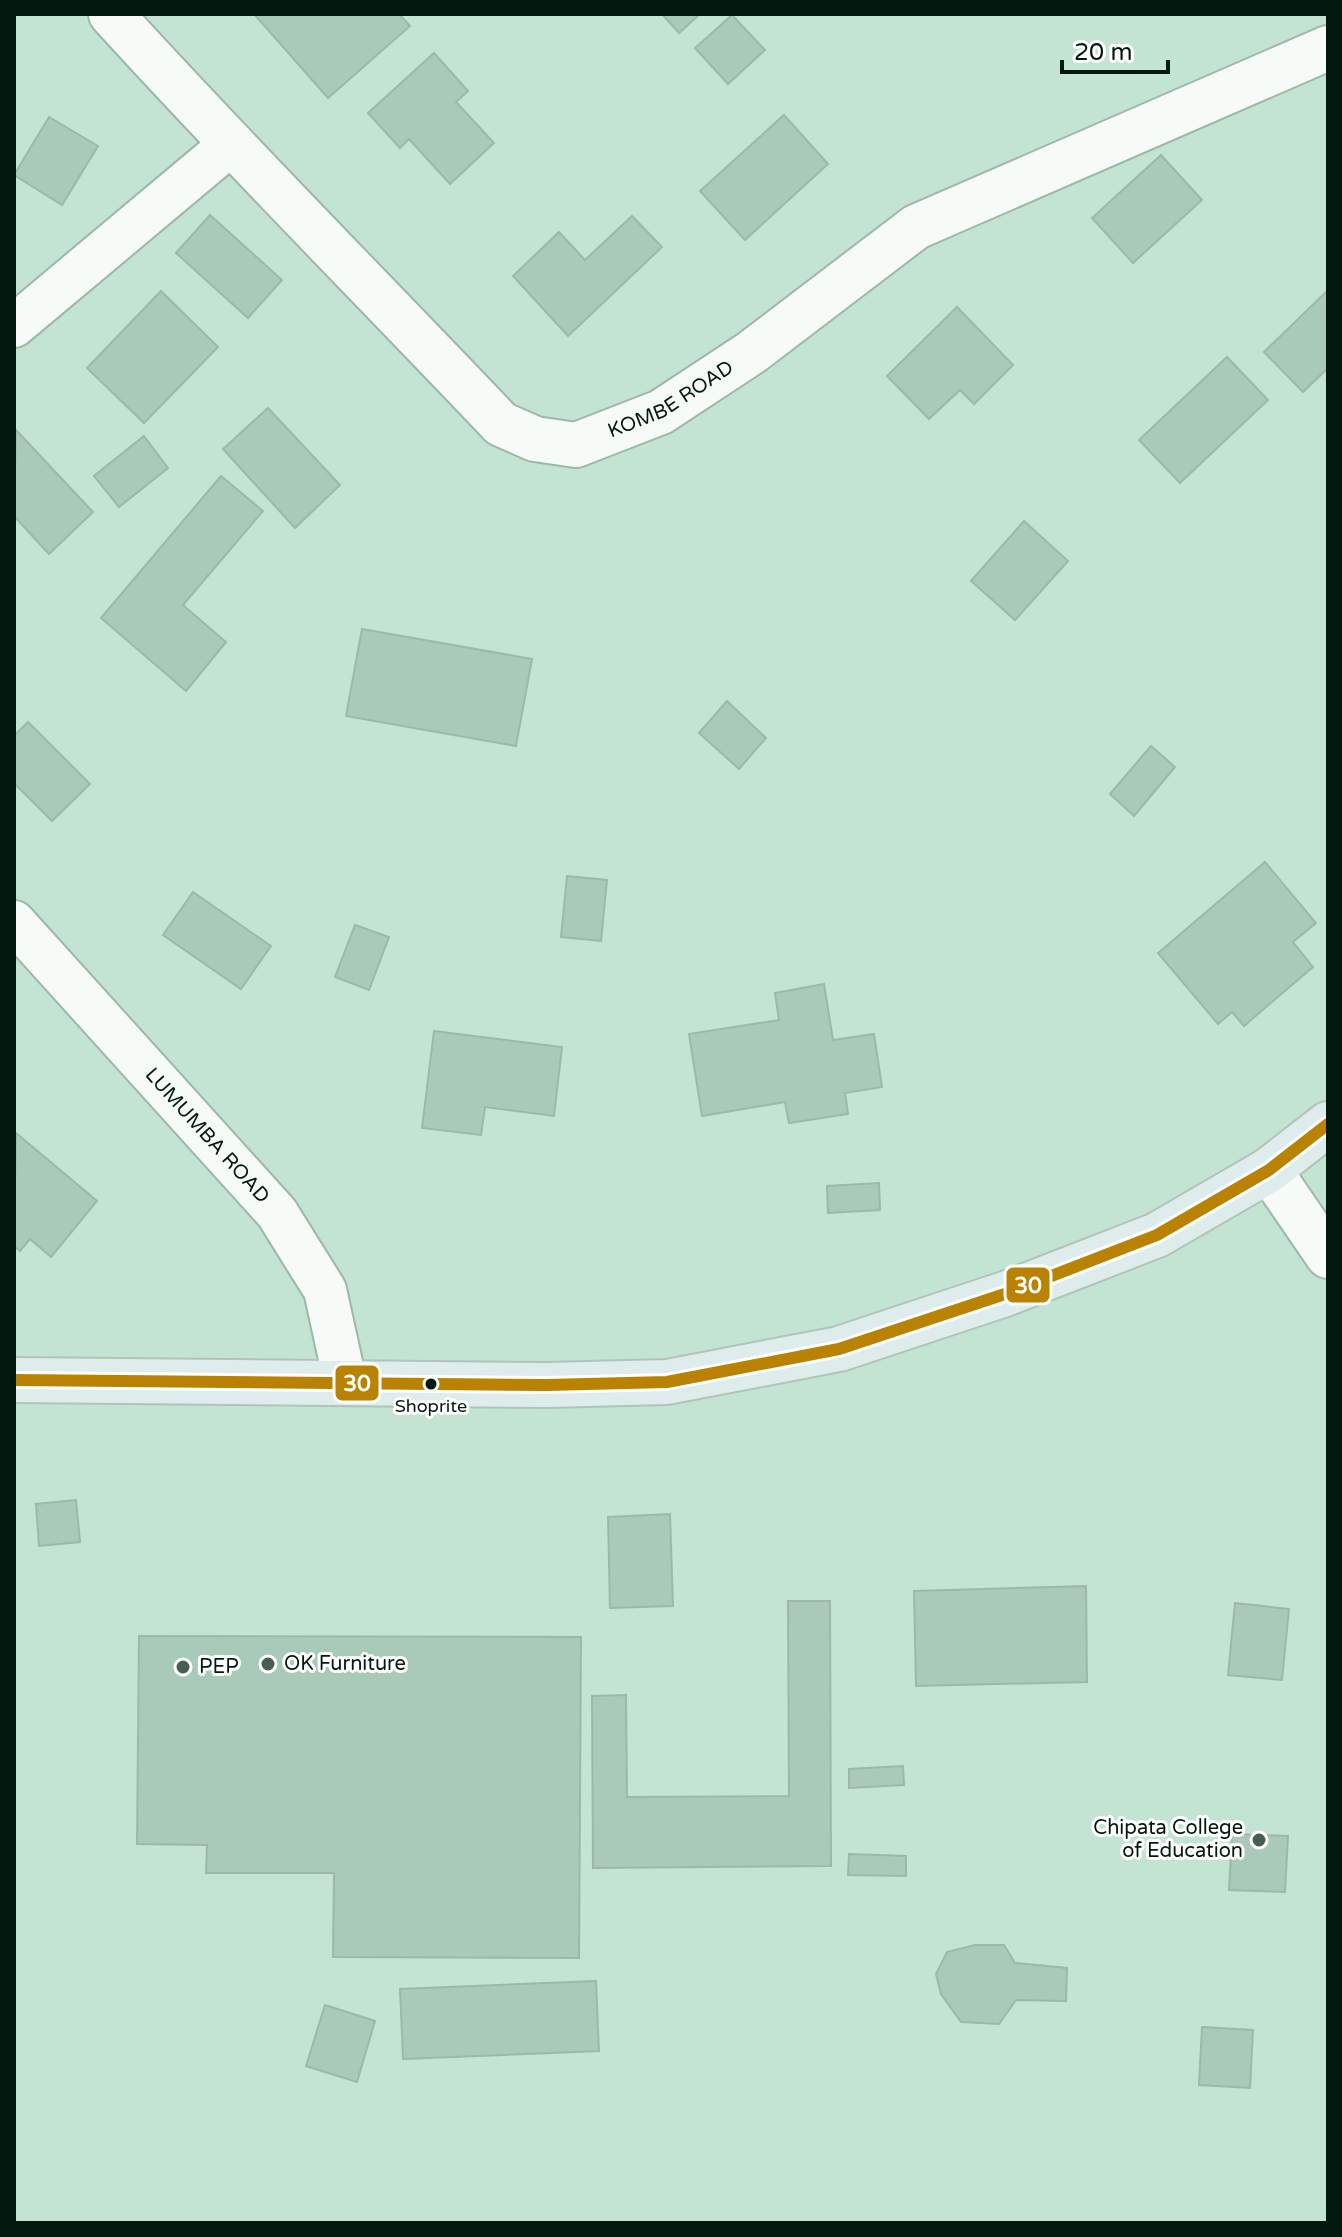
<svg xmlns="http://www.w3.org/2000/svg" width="1342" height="2237" font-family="'Varela Round',sans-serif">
<rect width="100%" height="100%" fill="#c3e4d2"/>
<g fill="#aacab9" stroke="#9eb7a9" stroke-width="2">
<polygon points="254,14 399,14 410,26 328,98"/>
<polygon points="662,14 700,14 679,33"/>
<polygon points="732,15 765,50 728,84 695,48"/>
<polygon points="434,53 468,91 456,102 494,143 450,184 409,139 400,148 368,113"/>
<polygon points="784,115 828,164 745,240 700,191"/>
<polygon points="49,117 98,146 62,205 14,175"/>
<polygon points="1161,155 1202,200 1133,263 1092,218"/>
<polygon points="210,215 282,280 248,318 176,253"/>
<polygon points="632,216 662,247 568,336 513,276 559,232 585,260"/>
<polygon points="1328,290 1328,368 1303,392 1264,352"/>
<polygon points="161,291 218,347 144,423 87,368"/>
<polygon points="957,307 1013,365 974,404 960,390 929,419 887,376"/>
<polygon points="1227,357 1268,400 1180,483 1139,440"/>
<polygon points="268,408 340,485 295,528 223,449"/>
<polygon points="16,430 93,512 49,554 14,516"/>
<polygon points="144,436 168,468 119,507 94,476"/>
<polygon points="221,476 263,511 183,605 226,642 186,691 101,618"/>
<polygon points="1024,521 1068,561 1015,620 971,581"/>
<polygon points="362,629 532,659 516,746 346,716"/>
<polygon points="727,701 766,738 739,769 699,733"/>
<polygon points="28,722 90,784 52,821 14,783 14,736"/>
<polygon points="1151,746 1175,767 1134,816 1110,794"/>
<polygon points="1265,862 1316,923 1293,942 1313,967 1244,1026 1232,1012 1218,1024 1158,953"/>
<polygon points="567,876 607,880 601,941 561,937"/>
<polygon points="193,892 271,946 241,989 163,935"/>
<polygon points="355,925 389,937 369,990 335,977"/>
<polygon points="824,984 833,1040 874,1034 882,1087 845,1093 848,1114 789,1123 785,1102 702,1116 689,1034 779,1020 775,993"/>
<polygon points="434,1031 562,1047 554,1116 485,1107 481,1135 422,1128"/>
<polygon points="16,1133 97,1201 51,1257 30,1239 20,1251 14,1246"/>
<polygon points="879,1183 880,1210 828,1213 827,1186"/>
<polygon points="76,1500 80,1542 39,1546 36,1504"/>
<polygon points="670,1514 673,1606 610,1608 608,1517"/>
<polygon points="1086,1586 1087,1682 916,1686 914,1591"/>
<polygon points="788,1601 830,1601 831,1866 593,1868 592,1696 626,1695 627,1797 789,1796"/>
<polygon points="1235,1603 1289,1609 1282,1680 1228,1675"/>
<polygon points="139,1636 581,1637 579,1958 333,1957 334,1873 206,1873 207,1845 137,1844"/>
<polygon points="903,1766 904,1785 849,1788 849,1769"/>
<polygon points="1232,1834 1288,1836 1285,1892 1229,1890"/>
<polygon points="849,1854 906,1856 906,1876 848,1875"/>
<polygon points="975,1945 1004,1945 1015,1963 1067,1968 1066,2001 1016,2000 999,2024 961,2022 941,1994 936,1974 947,1952"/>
<polygon points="596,1981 599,2051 403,2059 400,1989"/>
<polygon points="325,2005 375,2021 357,2082 306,2066"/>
<polygon points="1202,2027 1253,2030 1250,2088 1199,2085"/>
</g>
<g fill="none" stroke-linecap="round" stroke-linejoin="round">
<defs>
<g id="street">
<polyline points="14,326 230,145"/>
<path id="s1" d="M14 922 277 1213 325 1290 345 1381"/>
</g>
<g id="secondary">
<path id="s2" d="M111 14C238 154 371 287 501 424L535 439 576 445 661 412 752 352 916 227 1328 48"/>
<polyline points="1269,1170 1328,1256"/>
</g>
<polyline id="highway" points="14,1380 547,1385 667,1382 839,1349 1005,1294 1157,1235 1269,1170 1328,1124"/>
</defs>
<use href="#street" stroke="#9eb7aa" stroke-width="46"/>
<use href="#secondary" stroke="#9eb7aa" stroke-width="48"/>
<use href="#highway" stroke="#b2c3ba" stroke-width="48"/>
<use href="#street" stroke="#f6fbf8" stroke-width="42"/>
<use href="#secondary" stroke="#f6fbf8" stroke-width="44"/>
<use href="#highway" stroke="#dfecec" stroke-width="44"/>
<defs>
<polyline id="bus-1" points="14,1380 547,1385 667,1382 839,1349 1005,1294 1157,1235 1269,1170 1328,1124"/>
</defs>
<use href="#bus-1" stroke="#fff" stroke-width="18"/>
<use href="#bus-1" stroke="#ba8203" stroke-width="12"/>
</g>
<circle fill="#02180d" stroke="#fff" stroke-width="3" cx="431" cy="1384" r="7"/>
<g fill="#465f52" stroke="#fff" stroke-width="3">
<circle cx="268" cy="1664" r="8"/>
<circle cx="183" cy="1667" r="8"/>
<circle cx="1259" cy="1840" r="8"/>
</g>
<g text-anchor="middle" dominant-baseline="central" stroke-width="6" stroke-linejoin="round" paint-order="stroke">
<g font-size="18" fill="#02180d" stroke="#fff">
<text x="431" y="1406">Shoprite</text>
</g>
<g font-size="20" fill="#02180d" stroke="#fff">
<text stroke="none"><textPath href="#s2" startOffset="750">KOMBE ROAD</textPath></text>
<text stroke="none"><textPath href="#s1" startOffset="288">LUMUMBA ROAD</textPath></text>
</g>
<g font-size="20" fill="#02180d" stroke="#fff" text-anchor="start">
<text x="284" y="1664">OK Furniture</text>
<text x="199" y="1667">PEP</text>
<text x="1243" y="1828" text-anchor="end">Chipata College<tspan x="1243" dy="23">of Education</tspan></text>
</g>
</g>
<g stroke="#fff" stroke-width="3">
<rect x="1005" y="1266" width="46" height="38" rx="8" fill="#ba8203"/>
<rect x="334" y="1364" width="46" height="38" rx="8" fill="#ba8203"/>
</g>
<g font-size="22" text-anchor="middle" font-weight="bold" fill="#fff">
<text x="1028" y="1293">30</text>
<text x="357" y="1391">30</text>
</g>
<rect width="1342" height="2237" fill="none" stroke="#02180d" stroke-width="32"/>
<path d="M1062 60v12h106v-12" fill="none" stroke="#02180d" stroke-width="4"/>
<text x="1074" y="60" font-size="24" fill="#02180d" stroke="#ffffff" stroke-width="6" paint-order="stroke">20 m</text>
</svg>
